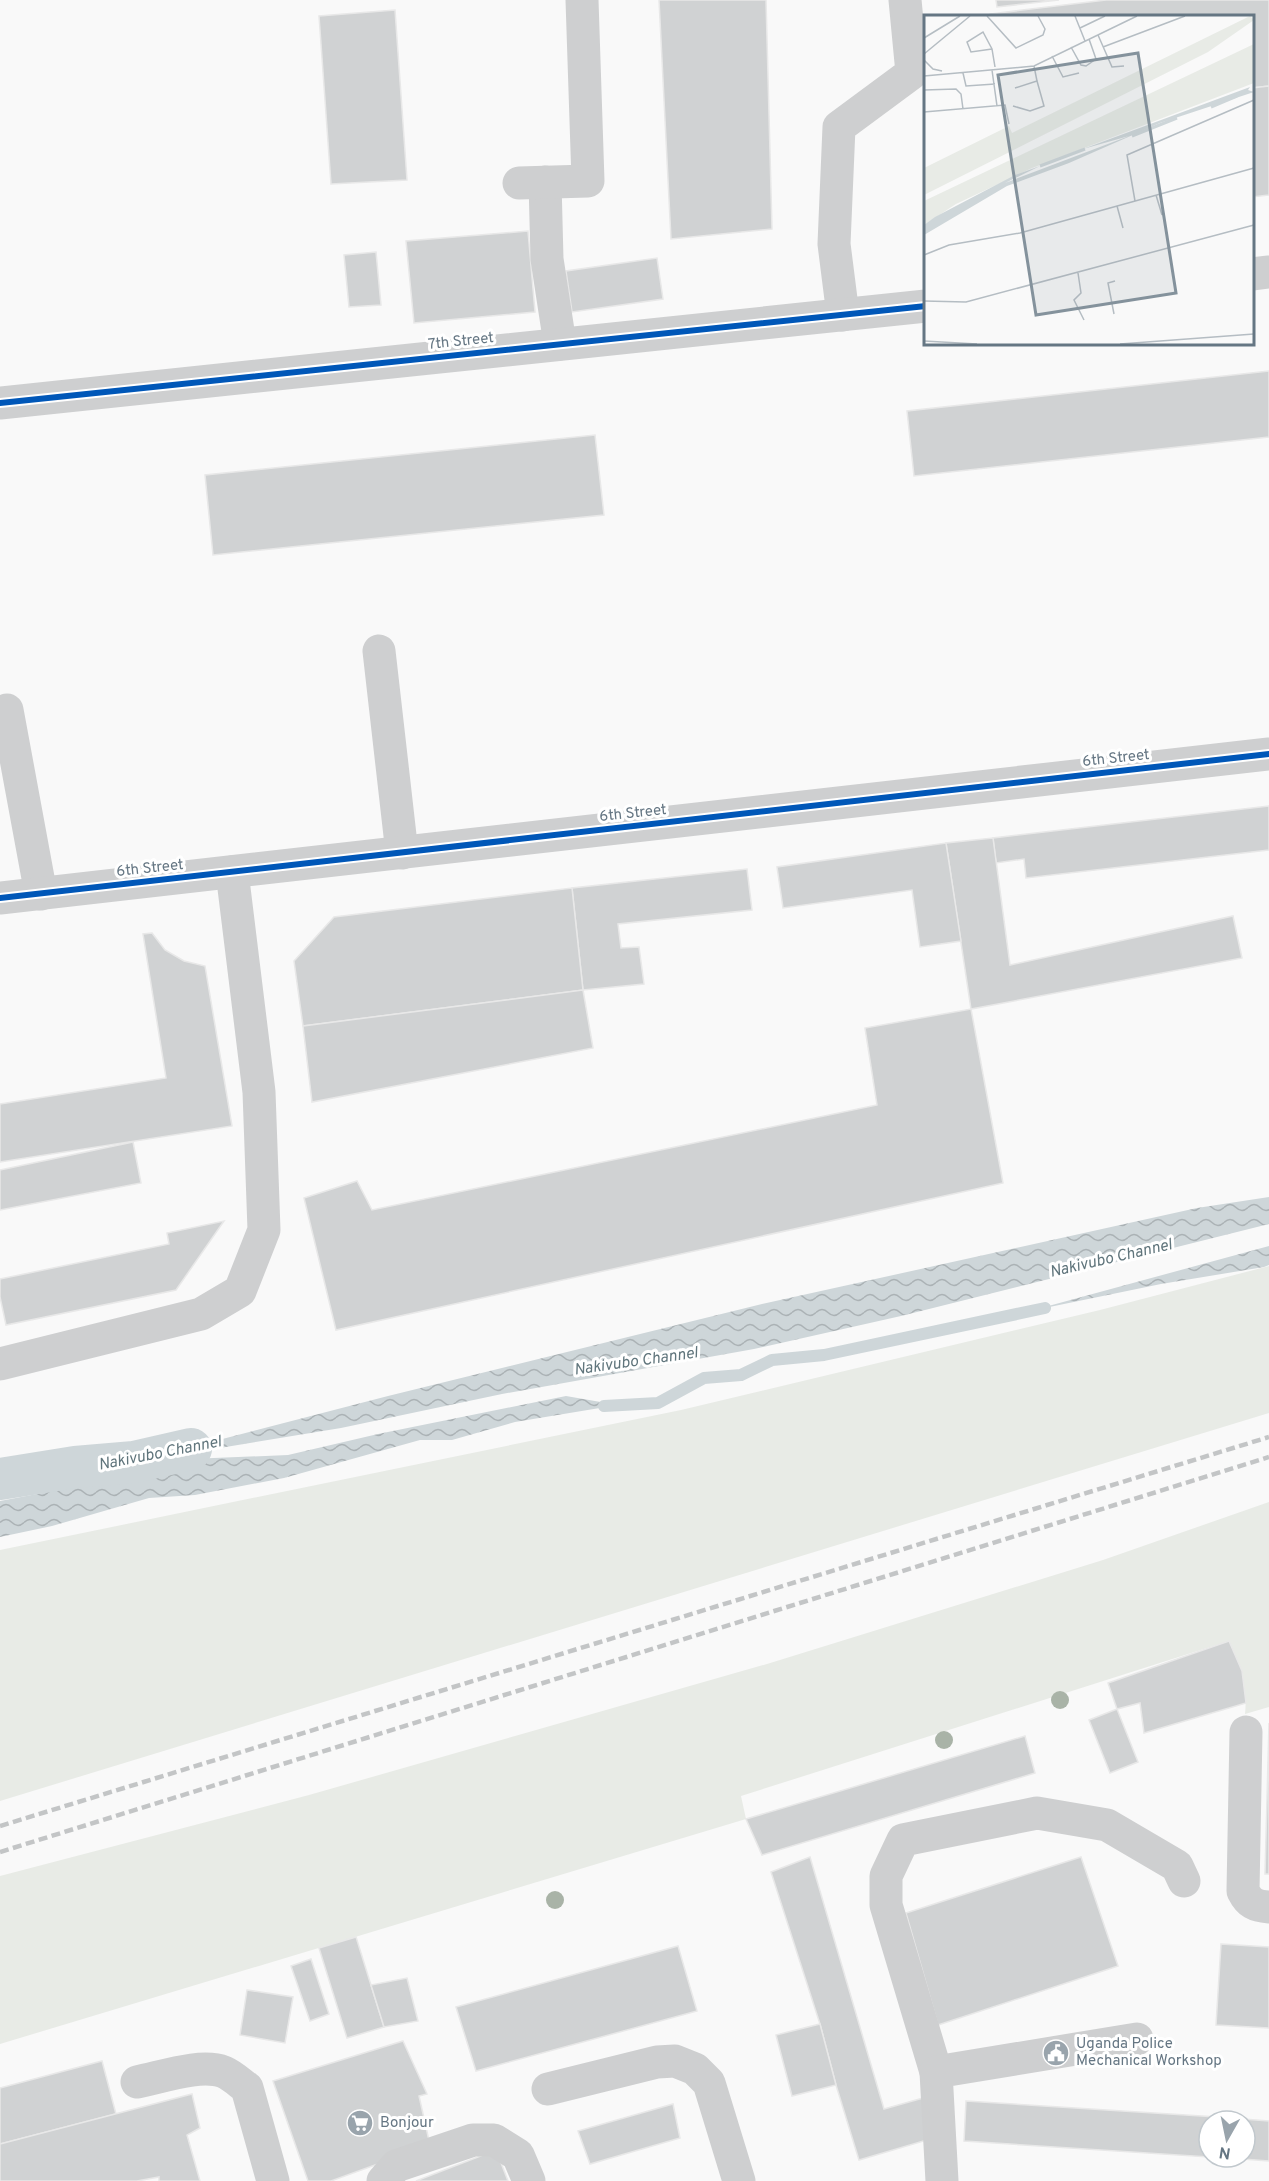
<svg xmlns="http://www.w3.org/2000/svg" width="1269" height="2181" font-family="Overpass,sans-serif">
<defs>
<pattern id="water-waves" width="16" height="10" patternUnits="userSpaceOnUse" patternTransform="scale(1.5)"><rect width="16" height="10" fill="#ced6d9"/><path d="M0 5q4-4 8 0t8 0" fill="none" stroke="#abb2b5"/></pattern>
</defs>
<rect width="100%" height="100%" fill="#f9f9f9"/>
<g fill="#e8ebe6">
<polygon points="1269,1266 1269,1413 0,1801 0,1550 681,1410 1100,1310"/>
<path d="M1269 1502V1707L1245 1714C1248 1688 1239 1665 1229 1641L741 1796 746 1819 0 2044V1876L309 1795 767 1664 1103 1560Z"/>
</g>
<g fill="url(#water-waves)">
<polygon points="1269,1197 1269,1224 901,1316 754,1349 502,1394 341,1428 141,1461 288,1455 378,1434 566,1396 618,1405 515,1422 452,1440 420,1440 284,1478 195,1495 149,1498 52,1526 0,1537 0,1501 116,1479 134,1462 388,1396 762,1304 1197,1208"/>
<polygon points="1269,1246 1269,1265 1264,1267 1161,1284 1030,1311"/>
</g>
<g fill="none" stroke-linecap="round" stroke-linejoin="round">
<polyline stroke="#ced6d9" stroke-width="12" points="604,1406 658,1403 704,1378 741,1375 772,1360 824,1355 1045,1308"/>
<polyline stroke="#ced6d9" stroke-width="42" points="0,1479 75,1467 134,1462 191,1449"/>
</g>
<g fill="#d0d2d3" stroke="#e8e8e8" stroke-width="1.5">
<polygon points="659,0 766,0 772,229 671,239"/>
<polygon points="996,0 1059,0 997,7"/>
<polygon points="1106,0 1269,0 1269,86 1252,88 1252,16 991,16 990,14"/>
<polygon points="395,10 407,180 331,184 319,16"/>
<polygon points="1269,86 1269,195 1252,197 1252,88"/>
<polygon points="528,231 535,312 414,323 406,241"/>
<polygon points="376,252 381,305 349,307 344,255"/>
<polygon points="657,258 663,299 572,312 566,271"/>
<polygon points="1269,371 1269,437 914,476 907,411"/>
<polygon points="595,435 604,515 213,555 205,475"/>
<polygon points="1269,806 1269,850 1026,878 1024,859 996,863 993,838"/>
<polygon points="993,838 1010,965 1233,916 1242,958 971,1009 946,843"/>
<polygon points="946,843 961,941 920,947 912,890 783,908 777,867"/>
<polygon points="747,869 752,910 618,924 621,948 639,947 644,984 583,990 572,888"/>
<polygon points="572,888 583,990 303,1026 294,961 334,917"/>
<polygon points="152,933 165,950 184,961 205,966 232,1126 0,1162 0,1104 166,1078 143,934"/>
<polygon points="583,990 593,1048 312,1102 303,1026"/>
<polygon points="971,1009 1003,1183 336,1330 304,1198 357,1181 372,1210 877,1105 865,1028"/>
<polygon points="133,1142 141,1183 0,1210 0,1170"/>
<polygon points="224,1221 176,1290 6,1325 0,1297 0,1279 169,1244 167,1233"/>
<polygon points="1229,1641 1242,1671 1246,1703 1144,1733 1140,1703 1117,1709 1108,1683"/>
<polygon points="1117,1709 1138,1762 1110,1773 1089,1720"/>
<polygon points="1269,1723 1269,1874 1265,1874"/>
<polygon points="1025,1736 1035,1773 762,1855 746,1819"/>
<polygon points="810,1857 884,2109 930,2096 927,2140 859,2160 836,2085 820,2024 771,1872"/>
<polygon points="1081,1857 1118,1966 938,2025 906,1913"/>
<polygon points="356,1937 384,2027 347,2038 319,1948"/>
<polygon points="1221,1944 1269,1947 1269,2028 1216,2025"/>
<polygon points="678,1946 697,2011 476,2071 456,2007"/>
<polygon points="311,1959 329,2014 310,2021 291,1966"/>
<polygon points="407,1978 418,2021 384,2027 371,1985"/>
<polygon points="247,1990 293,1997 285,2043 240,2035"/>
<polygon points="820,2024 836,2085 792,2096 776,2035"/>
<polygon points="403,2041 427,2094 419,2096 430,2145 331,2181 308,2181 273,2081"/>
<polygon points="102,2061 116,2114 0,2144 0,2088"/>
<polygon points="192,2094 200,2128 187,2135 200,2181 159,2181 159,2177 137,2181 0,2181 0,2144"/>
<polygon points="966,2101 1217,2117 1217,2121 1209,2121 1209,2157 964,2141"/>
<polygon points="673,2104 680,2138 590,2164 578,2131"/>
<polygon points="1217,2117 1269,2121 1269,2161 1215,2157 1245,2157 1245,2121 1217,2121"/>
<polygon points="496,2150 508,2181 416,2181"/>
</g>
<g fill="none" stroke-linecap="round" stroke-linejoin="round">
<g stroke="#cecfd0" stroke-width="33">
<polyline points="545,182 547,259 560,344"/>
<polyline points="519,183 588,181 582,0"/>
<polyline points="1252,274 1269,272"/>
<polyline points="843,315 834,244 839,127 912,73 905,0"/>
<polyline points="0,403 926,306"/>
<polyline points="379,651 402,853"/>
<polyline points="7,710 41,894"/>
<polyline points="0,898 1269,754"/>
<polyline points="0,1364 201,1314 240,1291 264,1230 259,1092 232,872"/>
<path d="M1246 1732 1243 1891C1249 1903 1255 1906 1269 1907"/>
<polyline points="936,2072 886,1905 886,1876 903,1840 1037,1813 1107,1825 1177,1866 1184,1881"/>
<path d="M137 2082C162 2077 201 2063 224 2072 233 2076 240 2083 247 2088L273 2181"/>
<polyline points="548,2089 657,2062 675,2061 695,2069 709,2083 739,2181"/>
<polyline points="383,2181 396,2166 473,2140 494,2140 518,2155 529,2181"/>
<polyline points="942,2181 936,2072 1137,2039"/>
</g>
<g stroke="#c3c5c6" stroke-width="4.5" stroke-dasharray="9 4.5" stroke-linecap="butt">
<polyline points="0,1826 1269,1437"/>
<polyline points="0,1852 1269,1457"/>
</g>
<defs>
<g id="cycleway">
<polyline points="0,403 926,306"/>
<polyline points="0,898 1269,754"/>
</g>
</defs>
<use href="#cycleway" stroke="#fff" stroke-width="10"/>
<use href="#cycleway" stroke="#0057b8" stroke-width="6"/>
</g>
<g fill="#a9b3a7">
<circle cx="1060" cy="1700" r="9"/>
<circle cx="944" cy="1740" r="9"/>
<circle cx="555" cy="1900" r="9"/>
</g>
<defs>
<symbol id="civic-disc" viewBox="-11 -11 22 22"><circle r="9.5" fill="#99a4ac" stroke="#fff"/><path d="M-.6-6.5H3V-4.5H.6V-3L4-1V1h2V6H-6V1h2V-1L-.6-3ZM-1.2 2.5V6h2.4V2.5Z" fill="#fff"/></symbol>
<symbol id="supermarket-disc" viewBox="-11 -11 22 22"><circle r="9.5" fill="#99a4ac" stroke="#fff"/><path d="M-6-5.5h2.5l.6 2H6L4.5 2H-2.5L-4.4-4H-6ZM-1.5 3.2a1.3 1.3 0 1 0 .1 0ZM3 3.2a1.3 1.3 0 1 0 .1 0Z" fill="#fff"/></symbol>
</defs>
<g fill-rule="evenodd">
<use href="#civic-disc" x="1041" y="2038" width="30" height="30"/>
<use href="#supermarket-disc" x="345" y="2108" width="30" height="30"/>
</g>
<g text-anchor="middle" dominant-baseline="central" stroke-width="6" stroke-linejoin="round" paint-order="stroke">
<g font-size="15" fill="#657683" stroke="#fff">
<text transform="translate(461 342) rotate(-6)">7th Street</text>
<text transform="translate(1116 759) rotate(-6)">6th Street</text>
<text transform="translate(633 814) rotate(-6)">6th Street</text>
<text transform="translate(150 869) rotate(-6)">6th Street</text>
</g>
<g font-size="15" fill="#657683" stroke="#fff" text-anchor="start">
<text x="1076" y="2044">Uganda Police<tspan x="1076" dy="17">Mechanical Workshop</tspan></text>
<text x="380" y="2123">Bonjour</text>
</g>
<g font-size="16" font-style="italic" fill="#60757c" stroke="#fff">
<text transform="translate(1111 1259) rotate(-13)">Nakivubo Channel</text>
<text transform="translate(636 1362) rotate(-8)">Nakivubo Channel</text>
<text transform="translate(160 1454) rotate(-11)">Nakivubo Channel</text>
</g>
</g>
<g transform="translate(924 15)">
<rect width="330" height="330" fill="#f9f9f9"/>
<path d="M326 1 330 5 284 37 0 180V153L85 111 88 118ZM330 29V68L108 153 32 189 0 210V186Z" fill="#e8ebe6"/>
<path d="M326 72 324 75 330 77 236 108 145 148 83 171 0 220V210L11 202 91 160 116 151 81 168 205 121 159 134Z" fill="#ced6d9"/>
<path fill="none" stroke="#ced6d9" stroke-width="3" d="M287 92 313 81M208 121 253 103M116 151 161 134"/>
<path fill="none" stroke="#b5bdc3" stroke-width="1.5" d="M63 1 92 33 119 20 121 14 114 1M151 1 161 26M156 13 181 1M174 20 188 52 200 51M0 23 36 1M147 32 157 50 162 51 172 44 165 24M179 32 261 1M68 34 47 37 43 27 59 17 68 34 71 52M0 39 46 1M128 41 139 62 155 58M0 45 9 54 18 56M68 55 73 91M39 58 42 71 71 69M0 61 110 51 213 1M91 73 113 66 110 51M0 75 32 74 37 79 39 94M89 91 106 96 120 91 113 66M0 97 81 90 85 109M232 180 238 200M211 186 203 140 330 85M193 191 199 213M0 240 25 230 96 218 330 153M154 258 157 278 150 285 160 305M0 286 42 287 330 210M190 299 184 268 191 266M0 326 53 329M196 329 330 319"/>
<path fill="#84929c" fill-opacity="0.15" stroke="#84929c" stroke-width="3" d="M214 38 252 278 112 300 74 60Z"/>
<rect width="330" height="330" fill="none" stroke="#657683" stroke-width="3"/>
</g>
<g transform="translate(1227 2139) rotate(189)"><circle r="28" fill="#ffffff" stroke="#c1c8cd" stroke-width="1.5"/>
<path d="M0-4.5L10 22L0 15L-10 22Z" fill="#99a4ac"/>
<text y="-9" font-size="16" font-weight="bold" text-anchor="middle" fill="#657683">N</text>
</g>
</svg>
